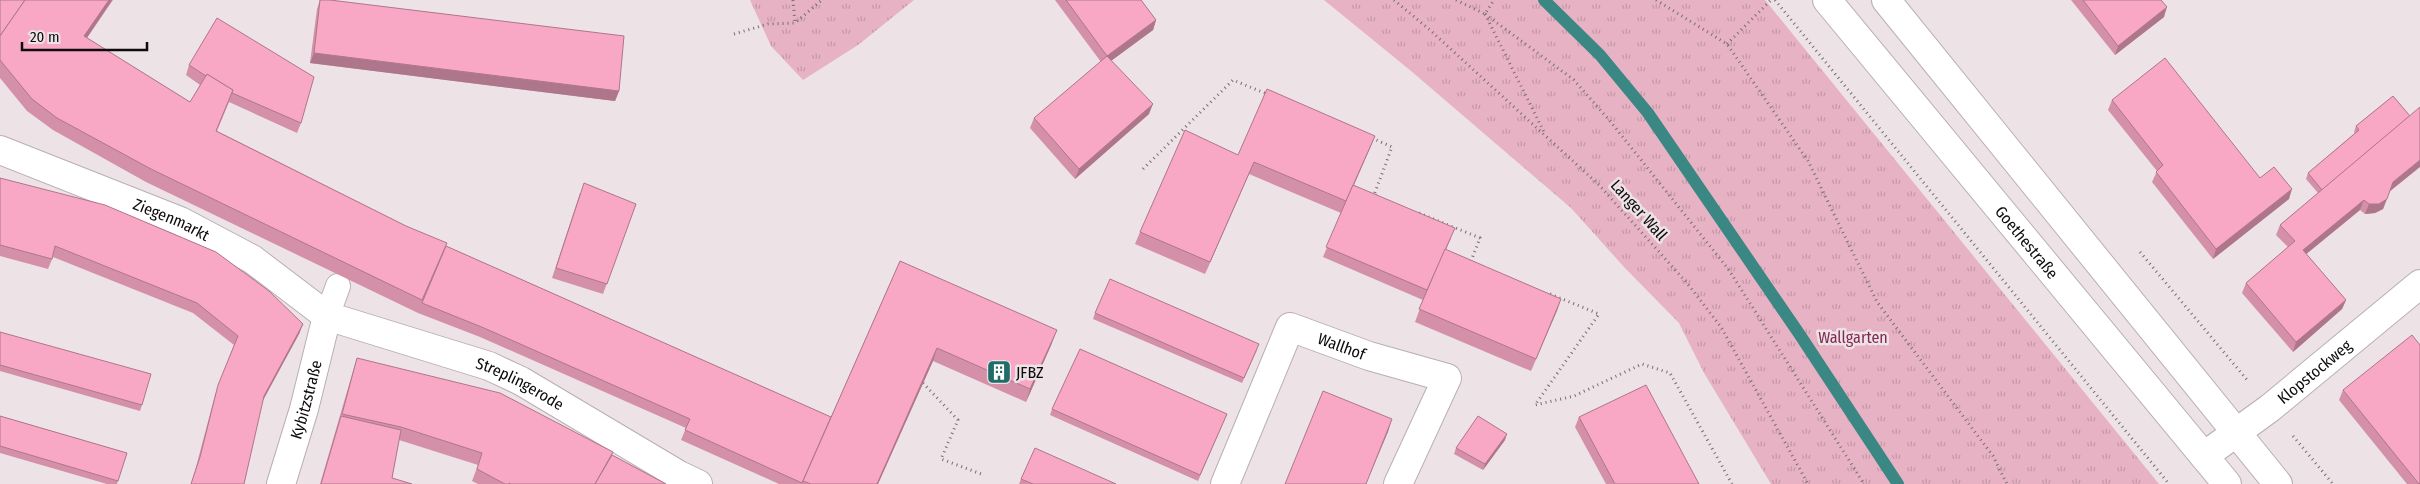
<svg xmlns="http://www.w3.org/2000/svg" width="2420" height="484" font-family="'Fira Sans Condensed',sans-serif">
<defs>
<pattern id="park-tufts" width="24" height="20" patternUnits="userSpaceOnUse" patternTransform="scale(1.25)"><rect width="24" height="20" fill="#e7b2c4"/><path d="M3 7l-1-3M5 7V3M7 7l1-3M15 17l-1-3M17 17v-4M19 17l1-3" fill="none" stroke="#c598a7"/></pattern>
</defs>
<rect width="100%" height="100%" fill="#ede2e6"/>
<g fill="url(#park-tufts)">
<polygon points="750,0 914,0 858,45 803,80 771,46"/>
<polygon points="1324,0 1765,0 2159,484 1771,484 1704,373 1679,323 1624,267 1571,208 1411,71"/>
</g>
<g fill="none" stroke-linecap="round" stroke-linejoin="round">
<polyline stroke="#3b8783" stroke-width="12" points="1544,0 1600,55 1648,113 1800,335 1898,484"/>
<defs>
<polyline id="service" points="327,316 338,286"/>
<g id="minor">
<path id="s1" d="M0 150 180 221 252 259 327 316 489 366 521 381 679 475 698 484"/>
<path id="s2" d="M2204 456 2270 408 2420 284"/>
<path id="s3" d="M281 484 304 409 327 316"/>
<path id="s4" d="M1225 484 1290 327 1369 356 1447 378 1398 484"/>
</g>
<g id="secondary">
<path id="s5" d="M1827 0 2227 484"/>
<polyline points="1886,0 2278,484"/>
</g>
</defs>
<use href="#service" stroke="#b9afb2" stroke-width="26"/>
<use href="#minor" stroke="#b9afb2" stroke-width="30"/>
<use href="#secondary" stroke="#b9afb2" stroke-width="30"/>
<g stroke="#766f71" stroke-width="3" stroke-dasharray="1 4" stroke-linecap="butt">
<polyline points="793,0 795,22"/>
<polyline points="1394,0 1430,30 1599,185 1687,283 1721,327 1808,484"/>
<polyline points="1456,0 1485,14 1494,0"/>
<polyline points="1656,0 1727,44 1808,161 1877,302 1993,456 2007,484"/>
<polyline points="1775,0 2169,484"/>
<polyline points="1485,14 1574,80 1610,121 1729,270 1864,484"/>
<polyline points="1485,14 1544,132"/>
<polyline points="734,34 768,24 795,23 822,0"/>
<polyline points="1727,44 1771,0"/>
<polyline points="1372,138 1392,147 1374,195 1377,196"/>
<polyline points="1143,169 1233,80 1267,94"/>
<polyline points="1419,213 1480,238 1471,261"/>
<polyline points="2140,252 2248,381"/>
<polyline points="1550,294 1599,314 1535,405 1574,396 1642,364 1670,373 1732,484"/>
<polyline points="923,383 958,420 941,459 984,475"/>
<polyline points="2293,436 2333,484"/>
</g>
<use href="#service" stroke="#fff" stroke-width="24"/>
<use href="#minor" stroke="#fff" stroke-width="28"/>
<use href="#secondary" stroke="#fff" stroke-width="28"/>
</g>
<g fill="#d590a9">
<polygon points="0,0 113,0 87,38 190,102 200,85 186,75 189,65 301,123 297,133 229,102 217,131 446,246 831,417 900,261 1052,343 1026,402 933,361 878,484 779,484 681,440 686,428 480,337 418,313 146,182 53,130 27,111 0,78"/>
<polygon points="320,0 619,91 615,101 310,63 317,9"/>
<polygon points="1055,0 1141,0 1156,20 1153,30 1111,61 1149,114 1075,179 1030,128 1034,118 1101,62"/>
<polygon points="2071,0 2161,0 2164,17 2115,55"/>
<polygon points="2393,96 2389,192 2383,209 2375,213 2365,214 2360,210 2306,254 2346,300 2342,309 2293,352 2242,293 2246,283 2288,247 2276,235 2280,225 2318,193 2306,179 2308,173 2355,133 2354,132 2356,126"/>
<polygon points="2112,100 2260,178 2289,199 2213,259 2152,182 2157,171 2108,110"/>
<polygon points="1375,136 1370,148 1354,185 1451,238 1446,250 1561,299 1531,371 1415,322 1423,300 1323,257 1341,213 1249,174 1205,274 1135,244 1140,232 1238,155"/>
<polygon points="0,178 303,324 299,334 262,401 244,484 191,484 196,467 215,395 234,345 193,313 53,257 48,269 0,256"/>
<polygon points="580,193 636,204 603,294 552,278"/>
<polygon points="1095,313 1257,350 1242,383 1093,319"/>
<polygon points="0,332 142,405 140,411 0,371"/>
<polygon points="357,358 612,455 666,484 478,484 472,481 478,465 399,440 392,478 412,484 320,484 353,371"/>
<polygon points="2343,390 2420,484 2407,484 2339,400"/>
<polygon points="1052,409 1227,414 1198,481 1050,415"/>
<polygon points="0,416 127,453 117,484 107,484 0,453"/>
<polygon points="1579,417 1699,484 1606,484 1575,427"/>
<polygon points="1505,440 1483,470 1454,454 1456,448"/>
<polygon points="1021,479 1116,484 1019,484"/>
</g>
<g fill="#ae768a">
<polygon points="109,0 112,0 80,48 84,36"/>
<polygon points="2167,7 2164,17 2115,55 2118,46"/>
<polygon points="1156,20 1153,30 1104,66 1107,56"/>
<polygon points="314,53 619,91 615,101 310,63"/>
<polygon points="1153,104 1149,114 1075,179 1079,169"/>
<polygon points="1375,136 1370,148 1341,214 1346,201"/>
<polygon points="2420,160 2420,167 2389,192 2393,182"/>
<polygon points="1254,162 1249,174 1205,274 1210,262"/>
<polygon points="2292,189 2289,199 2213,259 2216,249"/>
<polygon points="2387,199 2383,209 2375,213 2365,214 2369,204"/>
<polygon points="2364,200 2360,210 2299,260 2303,250"/>
<polygon points="1561,299 1557,311 1531,371"/>
<polygon points="2346,300 2342,309 2293,352 2296,342"/>
<polygon points="303,324 299,334 260,406 264,396"/>
<polygon points="1057,330 1052,343 1026,402 1030,389"/>
<polygon points="937,348 933,361 878,484 877,484"/>
<polygon points="1392,419 1388,432 1366,484"/>
<polygon points="1507,434 1505,440 1483,470 1485,464"/>
</g>
<g fill="#f8a8c5" stroke="#ae768a">
<polygon points="0,0 25,0 0,36"/>
<polygon points="25,0 109,0 84,36 190,102 207,74 233,90 216,131 406,226 447,243 422,300 151,169 57,118 32,99 0,60 0,36"/>
<polygon points="320,0 330,0 624,36 619,91 314,53"/>
<polygon points="1066,0 1141,0 1156,20 1107,56"/>
<polygon points="2083,0 2161,0 2167,7 2118,46"/>
<polygon points="217,18 314,77 301,123 232,93 233,90 207,74 206,76 189,65"/>
<polygon points="1107,56 1153,104 1079,169 1034,118"/>
<polygon points="2165,58 2260,178 2274,167 2292,189 2216,249 2156,172 2163,165 2112,100"/>
<polygon points="1267,89 1375,136 1346,201 1254,162 1210,262 1140,232 1185,130 1238,155"/>
<polygon points="2393,96 2410,116 2322,190 2308,173 2359,130 2356,126"/>
<polygon points="2420,107 2420,160 2393,182 2387,199 2379,204 2369,204 2364,200 2303,250 2346,300 2296,342 2246,283 2295,241 2280,225"/>
<polygon points="0,178 105,205 216,252 269,291 303,324 264,396 244,484 191,484 200,457 218,385 238,336 197,303 55,246 52,259 0,245"/>
<polygon points="584,183 636,204 607,284 556,268"/>
<polygon points="1353,185 1455,228 1427,290 1326,247"/>
<polygon points="446,246 831,417 802,483 685,430 690,419 484,328 422,303"/>
<polygon points="1445,249 1561,299 1536,359 1419,309"/>
<polygon points="900,261 1057,330 1030,389 937,348 877,484 811,484 803,481"/>
<polygon points="1110,279 1259,344 1244,378 1095,313"/>
<polygon points="0,332 151,374 142,405 0,365"/>
<polygon points="2412,335 2420,345 2420,483 2419,484 2343,390"/>
<polygon points="1080,349 1227,414 1200,475 1052,409"/>
<polygon points="357,358 500,393 613,452 595,484 511,484 509,483 509,484 505,484 477,469 482,453 401,427 342,414"/>
<polygon points="1646,385 1699,484 1615,484 1579,417"/>
<polygon points="1323,391 1392,419 1366,484 1285,484"/>
<polygon points="0,416 127,453 118,481 0,446"/>
<polygon points="341,416 401,430 392,478 412,484 321,484"/>
<polygon points="1478,416 1507,434 1485,464 1456,448"/>
<polygon points="1035,448 1116,484 1033,484 1021,479"/>
<polygon points="612,455 666,484 595,484"/>
</g>
<defs>
<symbol id="building-square" viewBox="-11 -11 22 22"><rect x="-9" y="-9" width="18" height="18" rx="4" fill="#216c69" stroke="#ede2e6"/><path d="M-4-6H4V6H1V3H-1V6H-4ZM-2.5-4.3h1.7v1.8h-1.7ZM.8-4.3h1.7v1.8H.8ZM-2.5-1h1.7V.8h-1.7ZM.8-1h1.7V.8H.8Z" fill="#fff"/></symbol>
</defs>
<g fill-rule="evenodd">
<use href="#building-square" x="985" y="358" width="28" height="28"/>
</g>
<g text-anchor="middle" dominant-baseline="central" stroke-width="5" stroke-linejoin="round" paint-order="stroke">
<g font-size="16" fill="#0e0b0c" stroke="#ede2e6">
<text transform="translate(1639 210) rotate(48)">Langer Wall</text>
<text stroke="none"><textPath href="#s1" startOffset="185">Ziegenmarkt</textPath></text>
<text stroke="none"><textPath href="#s5" startOffset="314">Goethestraße</textPath></text>
<text stroke="none"><textPath href="#s4" startOffset="225">Wallhof</textPath></text>
<text stroke="none"><textPath href="#s2" startOffset="139">Klopstockweg</textPath></text>
<text stroke="none"><textPath href="#s1" startOffset="574">Streplingerode</textPath></text>
<text stroke="none"><textPath href="#s3" startOffset="88">Kybitzstraße</textPath></text>
</g>
<g font-size="16" fill="#842952" stroke="#ede2e6">
<text x="1853" y="337">Wallgarten</text>
</g>
<g font-size="16" fill="#0e0b0c" stroke="#ede2e6" text-anchor="start">
<text x="1016" y="372">JFBZ</text>
</g>
</g>
<path d="M22 42v8h125v-8" fill="none" stroke="#0e0b0c" stroke-width="2.5"/>
<text x="30" y="42" font-size="15" fill="#0e0b0c" stroke="#ede2e6" stroke-width="4" paint-order="stroke">20 m</text>
</svg>
